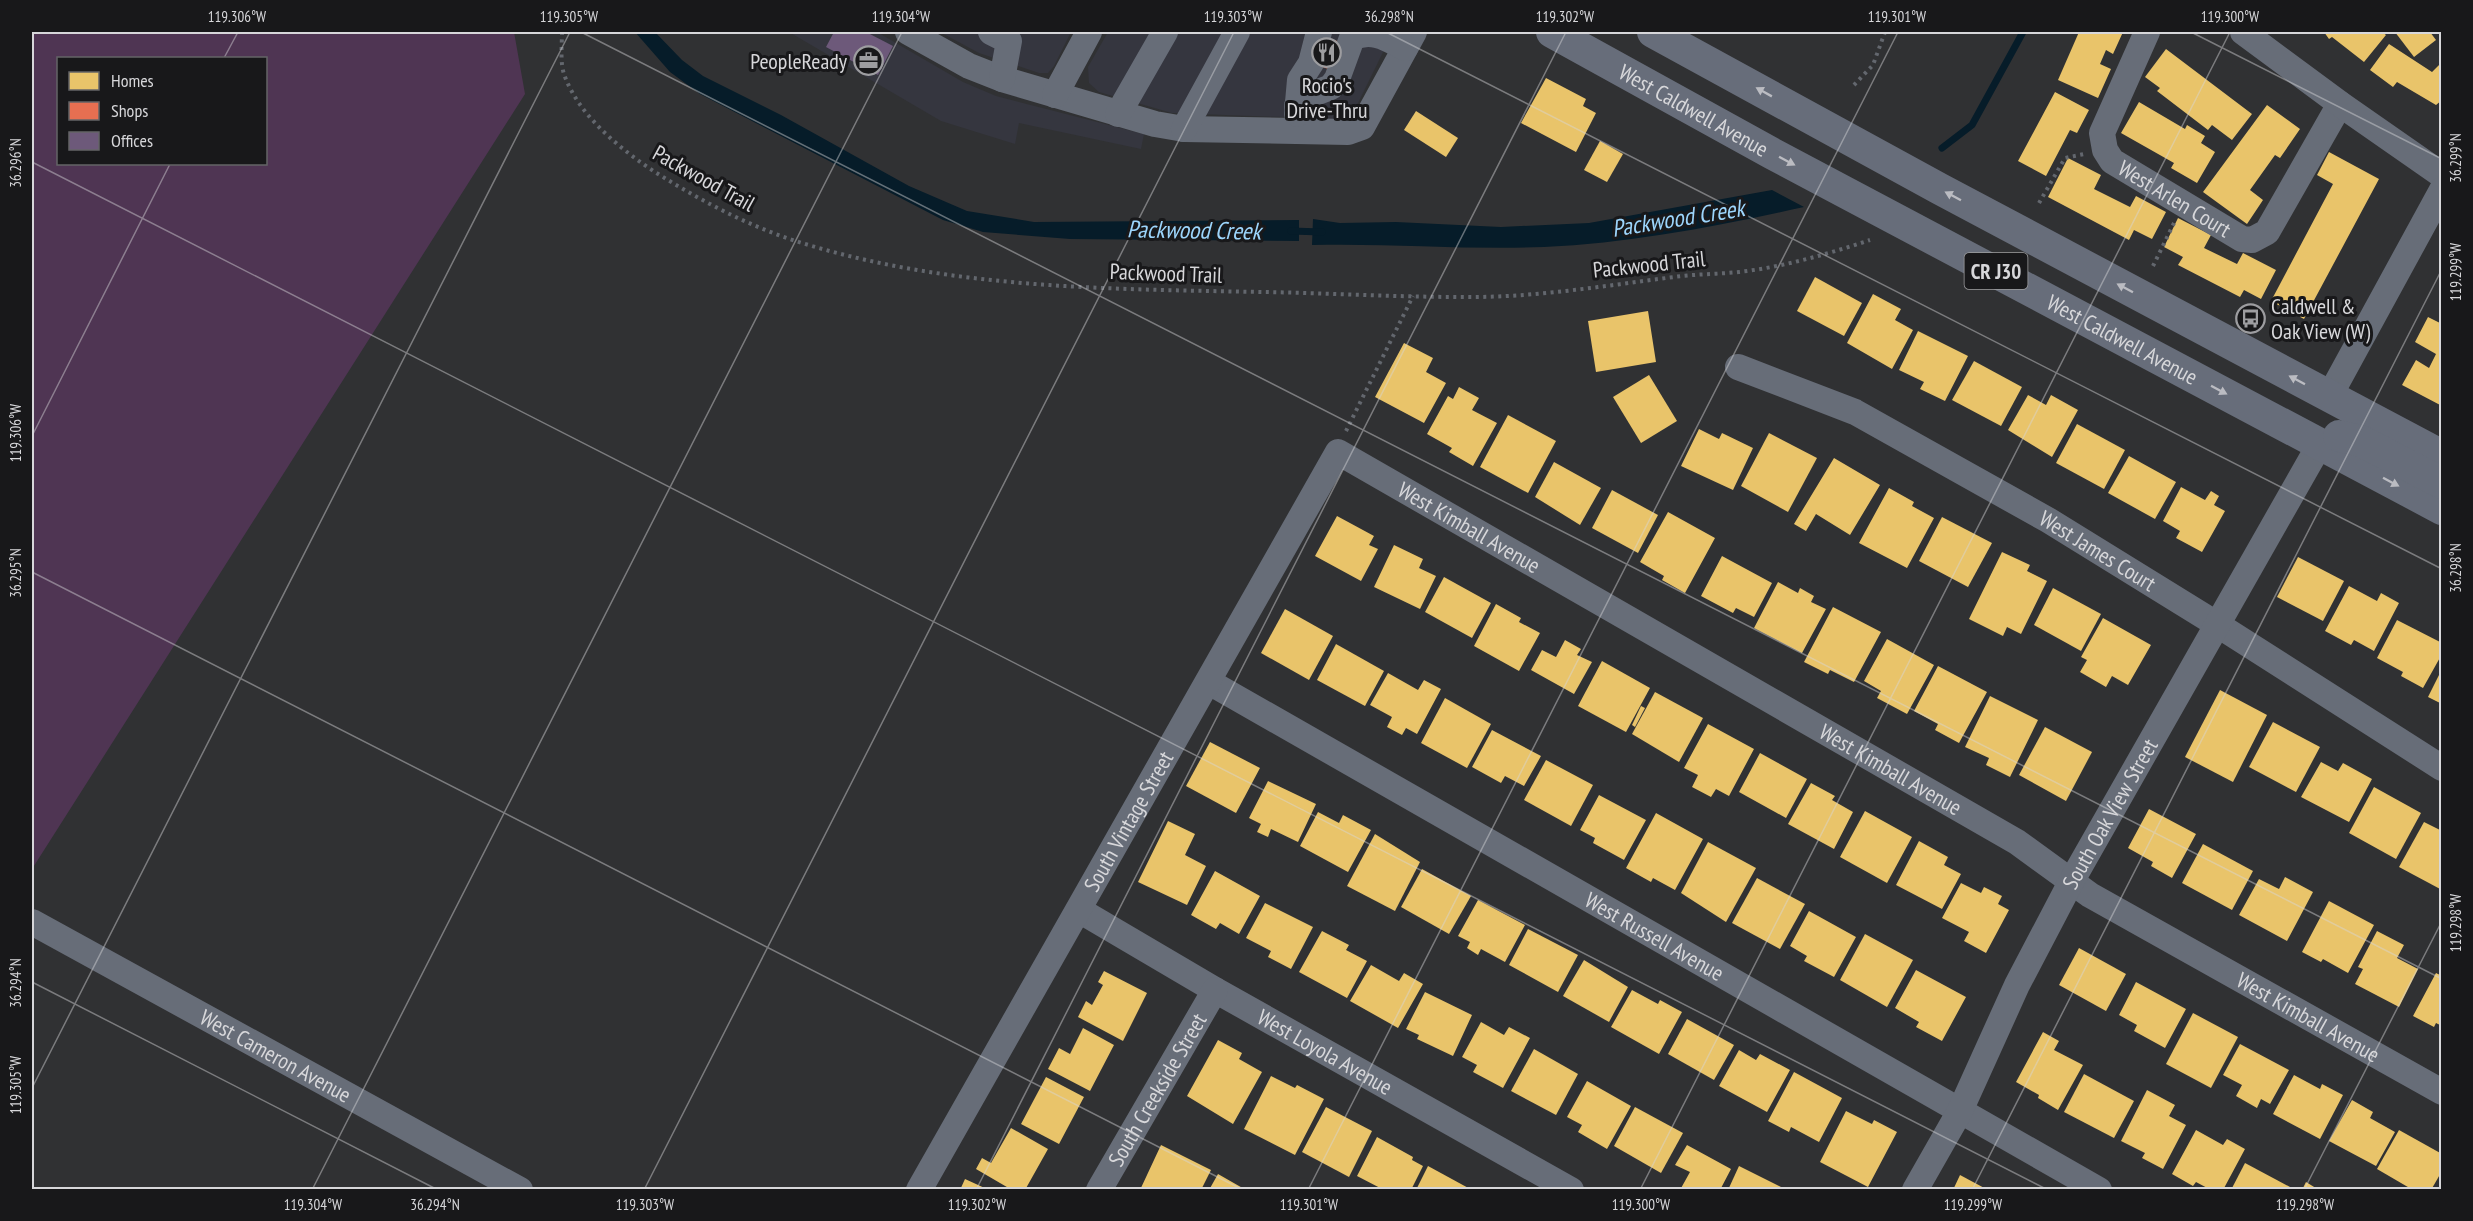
<svg xmlns="http://www.w3.org/2000/svg" width="2473" height="1221" font-family="'PT Sans Narrow',sans-serif">
<rect width="100%" height="100%" fill="#303133"/>
<g fill="#35363f">
<polygon points="789,32 877,32 963,82 996,96 1144,134 1141,149 1019,123 1015,144 941,121"/>
<polygon points="940,32 1071,32 1054,66 1048,73 1039,73 979,53"/>
<polygon points="1108,32 1393,32 1358,103 1336,119 1172,113 1099,92 1089,83 1088,67"/>
</g>
<path fill="#4f3553" fill-rule="evenodd" d="M32 32H514L525 94 32 869ZM58 58H266V164H58Z"/>
<g fill="#061c29">
<polygon points="635,32 655,32 682,60 703,76 781,115 909,186 967,211 1034,222 1299,220 1299,241 1070,239 983,232 943,220 700,94 670,72"/>
<path d="M1772 190 1804 207C1718 226 1632 243 1544 247 1466 250 1389 243 1312 245L1313 219 1340 223 1396 222 1501 227 1589 223Z"/>
</g>
<g fill="#e9c46a">
<polygon points="2079,32 2123,32 2113,54 2106,50 2100,64 2111,69 2098,98 2058,80"/>
<polygon points="2324,32 2382,32 2386,35 2364,62 2332,37 2329,39"/>
<polygon points="2395,32 2430,32 2436,40 2414,57"/>
<polygon points="2389,44 2432,72 2442,62 2442,100 2436,105 2397,82 2393,87 2370,70"/>
<polygon points="2166,49 2252,114 2232,140 2212,125 2208,130 2157,91 2160,88 2145,77"/>
<polygon points="1546,78 1586,99 1583,106 1596,113 1576,152 1521,123"/>
<polygon points="2055,92 2089,110 2077,133 2070,130 2046,176 2018,161"/>
<polygon points="2139,102 2185,129 2187,125 2205,136 2201,143 2215,152 2197,183 2171,168 2174,163 2121,133"/>
<polygon points="2267,105 2300,129 2280,158 2275,155 2250,190 2263,200 2247,224 2203,192"/>
<polygon points="1416,111 1458,138 1446,157 1404,130"/>
<polygon points="1600,141 1623,154 1607,182 1584,170"/>
<polygon points="2329,152 2379,179 2304,319 2271,301 2333,184 2317,175"/>
<polygon points="2068,158 2101,175 2094,189 2130,207 2136,196 2166,212 2152,239 2134,230 2129,240 2048,197"/>
<polygon points="2178,218 2211,235 2204,248 2237,264 2243,253 2276,270 2261,299 2244,290 2240,297 2178,265 2183,257 2164,247"/>
<polygon points="1815,277 1862,303 1844,336 1797,311"/>
<polygon points="1873,294 1901,309 1895,320 1913,330 1892,369 1847,343"/>
<polygon points="1648,311 1656,362 1596,372 1588,321"/>
<polygon points="2428,317 2442,324 2442,406 2402,385 2416,360 2429,368 2436,354 2415,342"/>
<polygon points="1918,331 1968,356 1945,401 1920,389 1924,382 1899,370"/>
<polygon points="1404,343 1433,358 1426,372 1446,383 1424,423 1375,397"/>
<polygon points="1974,361 2022,387 2001,426 1952,400"/>
<polygon points="1649,375 1677,421 1641,443 1613,397"/>
<polygon points="1459,387 1479,398 1472,410 1497,423 1473,466 1449,452 1452,448 1427,434 1448,396 1453,399"/>
<polygon points="2028,395 2046,405 2051,395 2078,410 2052,457 2008,430"/>
<polygon points="1508,415 1556,441 1528,493 1480,467"/>
<polygon points="2077,424 2125,450 2104,489 2056,463"/>
<polygon points="1699,429 1719,439 1722,433 1753,448 1733,490 1681,466"/>
<polygon points="1769,433 1817,458 1788,512 1741,486"/>
<polygon points="2129,456 2176,482 2155,519 2108,493"/>
<polygon points="1834,458 1880,485 1850,535 1816,514 1806,531 1794,524"/>
<polygon points="1554,462 1601,488 1580,525 1535,497"/>
<polygon points="2181,487 2205,500 2211,491 2219,496 2214,505 2225,511 2202,552 2176,538 2180,531 2163,521"/>
<polygon points="1889,488 1914,502 1912,506 1934,518 1907,568 1859,543"/>
<polygon points="1612,490 1658,515 1638,553 1592,528"/>
<polygon points="1668,512 1715,538 1685,593 1662,580 1664,576 1640,562"/>
<polygon points="1337,516 1374,536 1369,545 1378,549 1361,581 1315,556"/>
<polygon points="1942,517 1992,543 1968,587 1919,561"/>
<polygon points="1394,545 1423,559 1419,568 1436,576 1420,609 1374,587"/>
<polygon points="2002,552 2030,565 2027,571 2047,581 2021,634 2007,627 2003,636 1969,619"/>
<polygon points="1722,556 1772,583 1754,617 1736,608 1733,613 1701,596"/>
<polygon points="2298,557 2344,581 2323,621 2277,597"/>
<polygon points="1444,577 1491,603 1472,638 1425,612"/>
<polygon points="1778,582 1798,593 1800,588 1814,596 1811,602 1826,609 1802,653 1754,628"/>
<polygon points="2349,586 2377,601 2381,593 2399,603 2374,651 2354,640 2351,645 2325,631"/>
<polygon points="2053,588 2101,614 2081,651 2034,625"/>
<polygon points="1496,604 1521,618 1519,622 1540,633 1519,671 1474,646"/>
<polygon points="1833,607 1881,632 1854,682 1830,670 1828,674 1804,662"/>
<polygon points="1285,609 1333,636 1309,680 1261,653"/>
<polygon points="2103,618 2151,645 2128,685 2112,676 2106,687 2080,672 2087,660 2081,657"/>
<polygon points="2397,620 2442,643 2442,654 2423,688 2401,676 2403,672 2377,658"/>
<polygon points="1887,639 1934,665 1907,714 1877,698 1881,691 1864,681"/>
<polygon points="1565,640 1581,649 1577,655 1592,662 1574,694 1531,670 1542,650 1556,657"/>
<polygon points="1336,644 1384,671 1365,706 1317,680"/>
<polygon points="1602,661 1650,688 1626,732 1578,706"/>
<polygon points="1938,666 1987,692 1959,743 1935,730 1938,724 1914,711"/>
<polygon points="2442,669 2442,704 2428,697"/>
<polygon points="1388,673 1418,690 1424,680 1441,689 1417,734 1406,728 1402,735 1387,727 1392,717 1370,705"/>
<polygon points="2220,690 2267,715 2233,782 2185,757"/>
<polygon points="1655,692 1703,718 1679,762 1632,734"/>
<polygon points="1990,696 2038,720 2010,777 1986,765 1989,758 1965,747"/>
<polygon points="1445,698 1491,724 1467,768 1421,743"/>
<polygon points="1641,706 1645,708 1635,727 1632,725"/>
<polygon points="2273,722 2320,747 2296,792 2249,767"/>
<polygon points="1708,724 1754,749 1729,796 1716,789 1711,797 1692,787 1698,775 1684,768"/>
<polygon points="2045,727 2092,752 2066,801 2019,775"/>
<polygon points="1492,730 1541,756 1524,786 1505,776 1501,783 1472,767"/>
<polygon points="1210,742 1260,768 1236,813 1186,786"/>
<polygon points="1760,753 1807,779 1786,818 1739,792"/>
<polygon points="1546,760 1593,785 1571,826 1524,800"/>
<polygon points="2321,762 2338,771 2343,763 2372,779 2349,822 2301,797"/>
<polygon points="1268,781 1316,804 1298,842 1271,829 1268,837 1257,832 1261,824 1249,818"/>
<polygon points="1811,783 1835,796 1832,800 1853,812 1834,849 1788,824"/>
<polygon points="2374,787 2421,813 2396,859 2349,833"/>
<polygon points="1599,795 1646,820 1624,860 1593,843 1595,838 1580,830"/>
<polygon points="2149,809 2196,834 2172,878 2151,866 2153,862 2128,848"/>
<polygon points="1865,811 1912,837 1887,883 1840,857"/>
<polygon points="1318,812 1339,823 1343,815 1371,830 1348,872 1300,846"/>
<polygon points="1656,813 1703,839 1675,890 1653,878 1651,882 1626,868"/>
<polygon points="1168,821 1195,834 1185,855 1206,866 1187,905 1138,882"/>
<polygon points="2424,822 2442,831 2442,890 2399,867"/>
<polygon points="1375,834 1420,862 1395,911 1347,886"/>
<polygon points="1919,841 1948,857 1944,865 1961,874 1942,909 1896,885"/>
<polygon points="1708,842 1756,868 1726,922 1681,893"/>
<polygon points="2203,844 2253,871 2232,910 2182,883"/>
<polygon points="1422,869 1471,896 1449,934 1401,907"/>
<polygon points="1215,871 1260,896 1239,934 1220,923 1216,929 1191,915"/>
<polygon points="2285,877 2313,892 2287,941 2239,915 2259,879 2279,889"/>
<polygon points="1757,878 1805,904 1780,949 1732,923"/>
<polygon points="1961,883 1981,893 1984,887 2002,896 1998,904 2009,910 1986,953 1964,941 1969,932 1942,918"/>
<polygon points="1478,900 1525,925 1505,962 1481,949 1478,955 1467,948 1470,942 1458,936"/>
<polygon points="2329,901 2374,925 2348,973 2323,959 2321,962 2302,952"/>
<polygon points="1265,903 1313,927 1291,969 1268,957 1271,951 1246,938"/>
<polygon points="1809,911 1856,937 1834,977 1804,961 1807,956 1790,946"/>
<polygon points="1528,929 1578,955 1558,992 1509,965"/>
<polygon points="1322,931 1349,945 1346,950 1367,961 1347,998 1299,972"/>
<polygon points="2377,931 2404,945 2397,958 2418,969 2399,1007 2355,984 2363,969 2358,967"/>
<polygon points="1865,934 1913,960 1887,1007 1840,980"/>
<polygon points="2079,948 2126,974 2106,1011 2059,985"/>
<polygon points="1584,960 1628,987 1609,1022 1563,996"/>
<polygon points="1371,965 1399,981 1404,973 1423,984 1398,1028 1350,1001"/>
<polygon points="1916,970 1966,997 1942,1041 1916,1027 1919,1022 1895,1008"/>
<polygon points="1104,971 1147,993 1123,1041 1078,1017 1086,1001 1092,1005 1103,985 1098,982"/>
<polygon points="2436,973 2442,976 2442,1026 2436,1023 2434,1027 2413,1016"/>
<polygon points="2136,982 2186,1009 2165,1048 2134,1031 2137,1025 2119,1015"/>
<polygon points="1632,990 1658,1004 1660,1000 1682,1012 1659,1054 1611,1027"/>
<polygon points="1425,992 1472,1015 1453,1056 1417,1039 1419,1035 1406,1029"/>
<polygon points="2193,1013 2238,1037 2211,1088 2166,1064"/>
<polygon points="1687,1019 1734,1045 1714,1080 1668,1054"/>
<polygon points="1481,1022 1504,1035 1509,1027 1530,1038 1503,1088 1473,1072 1477,1065 1462,1057"/>
<polygon points="1083,1028 1114,1045 1090,1091 1048,1069 1059,1048 1070,1054"/>
<polygon points="2043,1032 2059,1041 2054,1050 2083,1065 2058,1110 2038,1098 2039,1095 2016,1082"/>
<polygon points="1218,1040 1242,1053 1239,1059 1262,1072 1233,1124 1187,1096"/>
<polygon points="2240,1044 2289,1070 2270,1104 2261,1099 2257,1108 2236,1096 2242,1085 2223,1075"/>
<polygon points="1534,1049 1578,1074 1556,1115 1511,1091"/>
<polygon points="1739,1050 1756,1060 1760,1054 1790,1070 1767,1112 1719,1086"/>
<polygon points="1794,1072 1842,1098 1819,1142 1791,1127 1789,1132 1768,1121"/>
<polygon points="2084,1074 2134,1101 2114,1138 2064,1112"/>
<polygon points="2294,1075 2320,1089 2322,1084 2343,1095 2320,1139 2273,1114"/>
<polygon points="1271,1076 1295,1088 1297,1085 1324,1099 1295,1155 1244,1129"/>
<polygon points="1046,1077 1084,1097 1059,1144 1021,1124"/>
<polygon points="1587,1081 1631,1106 1607,1149 1578,1132 1582,1125 1567,1117"/>
<polygon points="2147,1090 2175,1105 2169,1116 2186,1125 2163,1169 2142,1158 2145,1153 2121,1141"/>
<polygon points="2352,1100 2373,1112 2370,1118 2395,1132 2376,1166 2329,1141"/>
<polygon points="1326,1107 1372,1131 1349,1177 1302,1152"/>
<polygon points="1635,1107 1683,1133 1661,1173 1614,1146"/>
<polygon points="1846,1111 1872,1124 1874,1120 1897,1132 1868,1187 1820,1162"/>
<polygon points="1011,1128 1048,1149 1025,1190 1012,1190 976,1169 982,1158 991,1163"/>
<polygon points="2196,1130 2223,1145 2227,1139 2245,1149 2223,1190 2211,1190 2196,1182 2193,1186 2172,1174"/>
<polygon points="2399,1130 2442,1154 2442,1171 2431,1190 2413,1190 2377,1169"/>
<polygon points="1377,1137 1413,1157 1412,1160 1423,1166 1411,1190 1384,1190 1357,1176"/>
<polygon points="1161,1145 1211,1170 1201,1190 1140,1190"/>
<polygon points="1687,1145 1731,1169 1720,1190 1680,1190 1690,1172 1675,1165"/>
<polygon points="2245,1163 2290,1187 2289,1190 2231,1190"/>
<polygon points="1428,1166 1472,1190 1416,1190"/>
<polygon points="1739,1166 1787,1190 1728,1190"/>
<polygon points="1218,1174 1246,1190 1209,1190"/>
<polygon points="1960,1175 1988,1190 1953,1190"/>
<polygon points="965,1179 989,1190 960,1190"/>
<polygon points="2306,1182 2319,1190 2302,1190"/>
</g>
<polygon fill="#e76f51" points="1322,36 1340,42 1331,70 1314,64"/>
<polygon fill="#6d597a" points="834,32 866,32 893,46 878,75 826,47"/>
<g fill="none" stroke-linecap="round" stroke-linejoin="round">
<g stroke="#061c29" stroke-width="7">
<polyline points="1942,148 1972,125 2023,32"/>
<polyline points="1291,231 1322,232"/>
</g>
<g stroke="#63676e" stroke-width="4" stroke-dasharray="3 4.5" stroke-linecap="butt">
<path d="M562 32C562 45 560 62 564 74 578 115 620 149 655 172 701 201 750 227 802 243 951 289 1108 289 1262 292 1328 293 1395 297 1462 297 1535 298 1609 285 1682 276 1701 274 1720 274 1739 272 1783 267 1828 254 1870 240"/>
<polyline points="1854,85 1873,65 1885,32"/>
<polyline points="2039,203 2065,158 2084,154"/>
<polyline points="2153,266 2174,223"/>
<polyline points="1346,431 1413,296"/>
</g>
<g stroke="#676d78" stroke-width="26">
<polyline points="908,32 969,66 1002,79 1155,124 1184,129 1348,132 1362,127 1414,32"/>
<polyline points="991,32 1009,41 1002,79"/>
<path id="s1" d="M2147 32 2102 133 2105 150 2112 161 2242 239 2252 240 2267 232 2340 104"/>
<polyline points="2243,32 2343,106 2442,175"/>
<polyline points="1055,95 1089,32"/>
<path d="M1297 106 1313 94 1331 87 1337 79 1352 38C1372 28 1388 39 1405 48"/>
<polyline points="1118,114 1165,32"/>
<polyline points="1297,114 1300,80 1311,63 1319,32"/>
<polyline points="1184,129 1237,32"/>
<path id="s2" d="M1738 367 1855 412 2048 520 2218 625 2442 768"/>
<polyline points="2329,397 2442,190"/>
<path id="s3" d="M1209 682 2099 1190"/>
<path id="s4" d="M1079 910 1215 990 1571 1190"/>
<path id="s5" d="M32 922 520 1190"/>
<path id="s6" d="M919 1190 1338 452 2017 842 2090 895 2442 1092"/>
<path id="s7" d="M1099 1190 1215 990"/>
<path id="s8" d="M1915 1190 1960 1111 2017 985 2071 882 2320 444"/>
</g>
<g stroke="#676d7a" stroke-width="32">
<path id="s9" d="M1552 32 1773 154 2442 509"/>
<polyline points="1653,32 1940,189 2442,456"/>
<polyline points="2339,436 2361,441 2442,483"/>
</g>
</g>
<defs><path id="oneway-solid" d="M-6-.8H1V-3.2L6.5 0L1 3.2V.8H-6Z" transform="scale(1.5)"/></defs>
<g fill="#bbbcc2">
<use href="#oneway-solid" transform="translate(1764 92) rotate(-151)"/>
<use href="#oneway-solid" transform="translate(1787 161) rotate(28)"/>
<use href="#oneway-solid" transform="translate(1953 196) rotate(-152)"/>
<use href="#oneway-solid" transform="translate(2125 288) rotate(-152)"/>
<use href="#oneway-solid" transform="translate(2297 380) rotate(-152)"/>
<use href="#oneway-solid" transform="translate(2219 390) rotate(28)"/>
<use href="#oneway-solid" transform="translate(2391 482) rotate(28)"/>
</g>
<path fill="none" stroke="#d7d7da" stroke-width="1.5" stroke-opacity="0.45" d="M581 32 2442 979M1386 32 2442 569M2191 32 2442 159M224 58 238 32M32 162 2048 1190M32 436 170 164M32 572 1243 1190M32 982 438 1190M32 1088 570 32M312 1190 902 32M644 1190 1234 32M976 1190 1566 32M1308 1190 1898 32M1640 1190 2230 32M1972 1190 2442 269M2304 1190 2442 921"/>
<defs>
<symbol id="restaurant-ring" viewBox="-11 -11 22 22"><circle r="9.5" fill="#18181a" stroke="#9d9da0" stroke-width="1.5"/><path d="M-5-6h1v4h1v-4h1v4h1v-4h1v5L-1.5 .5V6h-2V.5L-5-1ZM5-6V6H3V1.5H1.5Q1.5-4 5-6Z" fill="#9d9da0"/></symbol>
<symbol id="office-ring" viewBox="-11 -11 22 22"><circle r="9.5" fill="#18181a" stroke="#9d9da0" stroke-width="1.5"/><path d="M-6-3h4V-5.5h4V-3h4V5H-6ZM-1-4.5V-3h2v-1.5ZM-6 0V1H6V0Z" fill="#9d9da0"/></symbol>
<symbol id="bus-ring" viewBox="-11 -11 22 22"><circle r="9.5" fill="#18181a" stroke="#9d9da0" stroke-width="1.5"/><path d="M-5-6H5V4H4V6H2V4H-2V6H-4V4H-5ZM-3.5-4V0h7V-4ZM-3.5 1.2v1.5H-2V1.2ZM2 1.2v1.5H3.5V1.2Z" fill="#9d9da0"/></symbol>
</defs>
<g fill-rule="evenodd">
<use href="#restaurant-ring" x="1310" y="36" width="33" height="33"/>
<use href="#office-ring" x="852" y="44" width="33" height="33"/>
<use href="#bus-ring" x="2234" y="302" width="33" height="33"/>
</g>
<g text-anchor="middle" dominant-baseline="central" stroke-width="6" stroke-linejoin="round" paint-order="stroke">
<rect fill="#18181a" stroke="#9e9ea0" stroke-width="1.5" x="1964.5" y="253" width="63" height="36" rx="4.5"/>
<g font-size="21" font-weight="bold" fill="#d7d7da">
<text x="1996" y="271">CR J30</text>
</g>
<g font-size="22" fill="#d7d7da" stroke="#18181a" text-anchor="end">
<text x="847" y="61">PeopleReady</text>
<text x="1327" y="85" text-anchor="middle">Rocio's<tspan x="1327" dy="25">Drive-Thru</tspan></text>
<text x="2271" y="306" text-anchor="start">Caldwell &amp;<tspan x="2271" dy="25">Oak View (W)</tspan></text>
</g>
<g font-size="22" fill="#d7d7da" stroke="#18181a">
<text stroke="none"><textPath href="#s9" startOffset="162">West Caldwell Avenue</textPath></text>
<text transform="translate(704 178) rotate(29)">Packwood Trail</text>
<text stroke="none"><textPath href="#s1" startOffset="214">West Arlen Court</textPath></text>
<text transform="translate(1649 264) rotate(-6)">Packwood Trail</text>
<text transform="translate(1166 273) rotate(2)">Packwood Trail</text>
<text stroke="none"><textPath href="#s9" startOffset="648">West Caldwell Avenue</textPath></text>
<text stroke="none"><textPath href="#s6" startOffset="1000">West Kimball Avenue</textPath></text>
<text stroke="none"><textPath href="#s2" startOffset="405">West James Court</textPath></text>
<text stroke="none"><textPath href="#s6" startOffset="1486">West Kimball Avenue</textPath></text>
<text stroke="none"><textPath href="#s8" startOffset="424">South Oak View Street</textPath></text>
<text stroke="none"><textPath href="#s6" startOffset="424">South Vintage Street</textPath></text>
<text stroke="none"><textPath href="#s3" startOffset="513">West Russell Avenue</textPath></text>
<text stroke="none"><textPath href="#s6" startOffset="1972">West Kimball Avenue</textPath></text>
<text stroke="none"><textPath href="#s4" startOffset="284">West Loyola Avenue</textPath></text>
<text stroke="none"><textPath href="#s5" startOffset="278">West Cameron Avenue</textPath></text>
<text stroke="none"><textPath href="#s7" startOffset="116">South Creekside Street</textPath></text>
</g>
<g font-size="24" font-style="italic" fill="#9cd5fc" stroke="#18181a">
<text transform="translate(1678 218) rotate(-9)">Packwood Creek</text>
<text transform="translate(1194 230) rotate(1)">Packwood Creek</text>
</g>
</g>
<rect width="2473" height="1221" fill="none" stroke="#18181a" stroke-width="66"/>
<rect x="57" y="57" width="210" height="108" fill="#18181a" stroke="#646467" stroke-width="1.5"/>
<rect x="69" y="72" width="30" height="18" fill="#e9c46a" stroke="#646467" stroke-width="1.5"/>
<text x="111" y="87" font-size="18" fill="#d7d7da">Homes</text>
<rect x="69" y="102" width="30" height="18" fill="#e76f51" stroke="#646467" stroke-width="1.5"/>
<text x="111" y="117" font-size="18" fill="#d7d7da">Shops</text>
<rect x="69" y="132" width="30" height="18" fill="#6d597a" stroke="#646467" stroke-width="1.5"/>
<text x="111" y="147" font-size="18" fill="#d7d7da">Offices</text>
<rect x="33" y="33" width="2407" height="1155" fill="none" stroke="#d7d7da" stroke-width="2"/>
<g font-size="15" text-anchor="middle" fill="#d7d7da">
<text x="237" y="22">119.306°W</text>
<text x="569" y="22">119.305°W</text>
<text x="901" y="22">119.304°W</text>
<text x="1233" y="22">119.303°W</text>
<text x="1389" y="22">36.298°N</text>
<text x="1565" y="22">119.302°W</text>
<text x="1897" y="22">119.301°W</text>
<text x="2230" y="22">119.300°W</text>
<text transform="translate(2456 158) rotate(-90)" y="5">36.299°N</text>
<text transform="translate(16 163) rotate(-90)" y="5">36.296°N</text>
<text transform="translate(2456 272) rotate(-90)" y="5">119.299°W</text>
<text transform="translate(16 433) rotate(-90)" y="5">119.306°W</text>
<text transform="translate(2456 568) rotate(-90)" y="5">36.298°N</text>
<text transform="translate(16 573) rotate(-90)" y="5">36.295°N</text>
<text transform="translate(2456 923) rotate(-90)" y="5">119.298°W</text>
<text transform="translate(16 983) rotate(-90)" y="5">36.294°N</text>
<text transform="translate(16 1085) rotate(-90)" y="5">119.305°W</text>
<text x="313" y="1210">119.304°W</text>
<text x="435" y="1210">36.294°N</text>
<text x="645" y="1210">119.303°W</text>
<text x="977" y="1210">119.302°W</text>
<text x="1309" y="1210">119.301°W</text>
<text x="1641" y="1210">119.300°W</text>
<text x="1973" y="1210">119.299°W</text>
<text x="2305" y="1210">119.298°W</text>
</g>
</svg>
